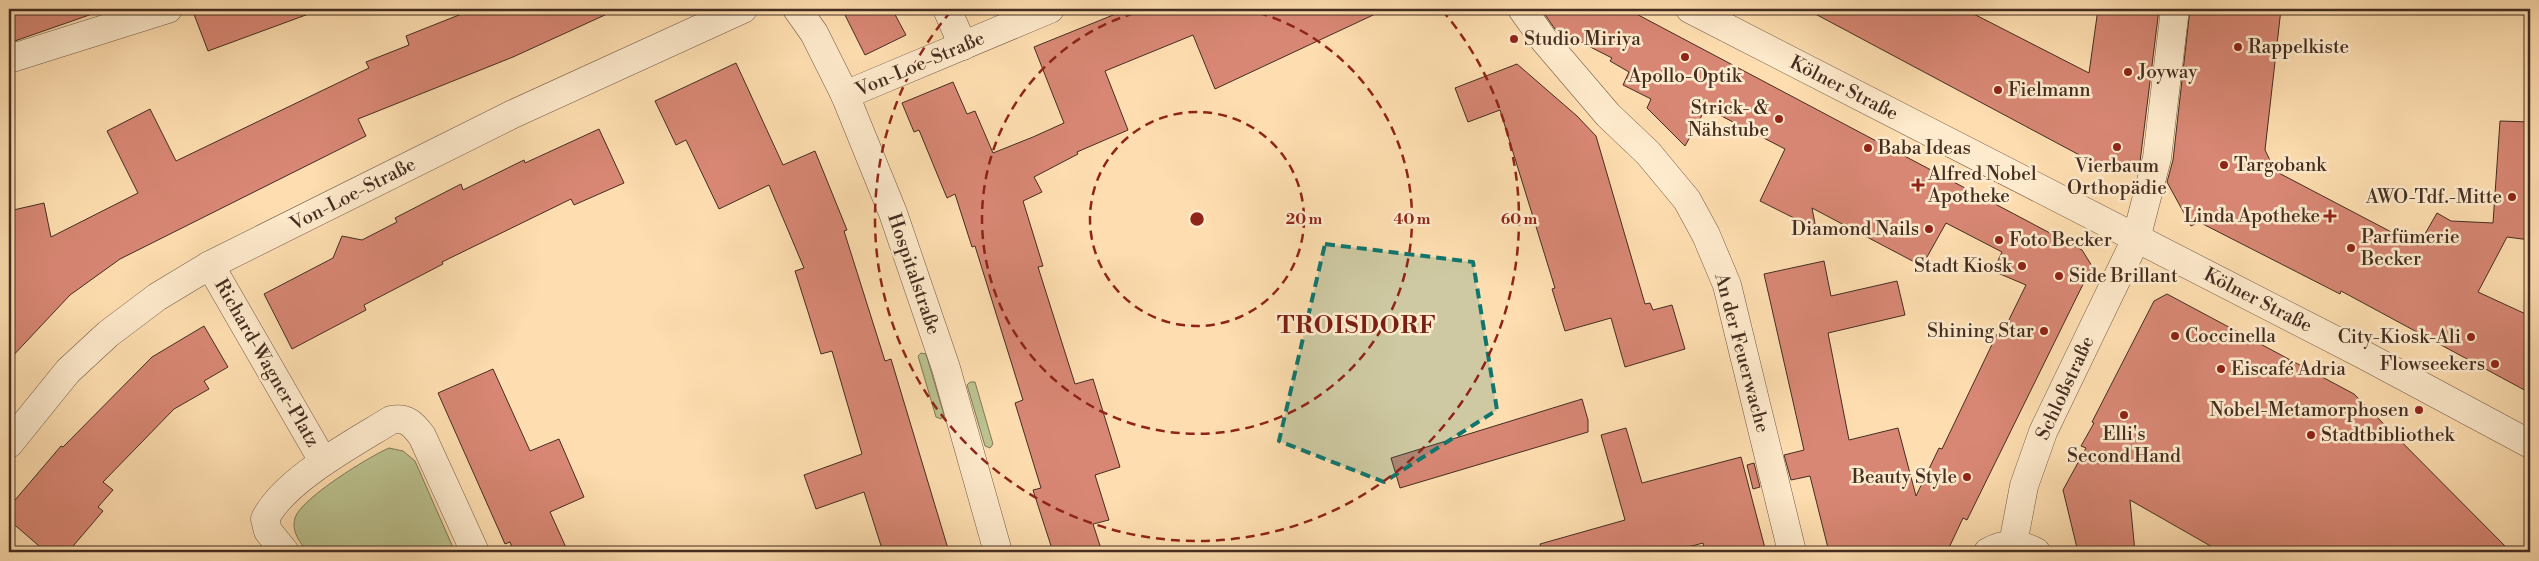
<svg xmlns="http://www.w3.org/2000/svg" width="2539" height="561" font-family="'Libre Bodoni',serif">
<rect width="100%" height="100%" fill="#fedeb0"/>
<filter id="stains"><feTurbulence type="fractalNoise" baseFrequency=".004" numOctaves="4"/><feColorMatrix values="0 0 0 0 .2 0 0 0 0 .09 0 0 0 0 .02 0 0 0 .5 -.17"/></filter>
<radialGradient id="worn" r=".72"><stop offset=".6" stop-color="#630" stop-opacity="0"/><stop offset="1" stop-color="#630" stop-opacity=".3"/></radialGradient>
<g fill="#bbc28f" stroke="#807858">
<polygon points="921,353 926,354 944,415 941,419 936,417 918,356"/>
<polygon points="970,382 975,382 993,444 990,448 985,446 967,385"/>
<path d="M389 448 403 451 415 461 455 552H308C300 543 291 531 295 518 300 499 370 456 389 448Z"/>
</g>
<g fill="#d88774" stroke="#442d21">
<polygon points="9,9 95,9 95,13 9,43"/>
<polygon points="192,9 313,9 314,12 208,51"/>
<polygon points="474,9 618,9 513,57 358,119 366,136 120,259 70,295 9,360 9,211 44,203 51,237 138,193 107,131 150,109 176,161 369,68 366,62 409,45 406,36"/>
<polygon points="842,9 892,9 906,35 865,55"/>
<polygon points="1128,9 1386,9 1215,89 1193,35 1105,71 1128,130 1077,152 1078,154 1034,177 1042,192 1023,201 1043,266 1038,267 1075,384 1093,379 1120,467 1095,475 1109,520 1093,524 1102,552 1053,552 1033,490 1041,488 1015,403 1023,400 975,246 972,247 955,194 947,198 919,130 914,132 902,103 953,82 967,114 975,111 993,153 1033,137 1064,123 1034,47"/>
<polygon points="1541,9 1627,9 2082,250 2092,266 1967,520 1963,518 1947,552 1829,552 1810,476 1791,480 1784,455 1804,450 1764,274 1824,261 1831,296 1897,281 1905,315 1828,333 1849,440 1898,428 1916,496 1939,448 1942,449 1997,334 2001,336 2026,285 1993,271 2002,252 1946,223 1922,266 1812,208 1816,229 1760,201 1785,149 1706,108 1685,146 1647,108 1651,99 1623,85 1629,72 1610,61 1612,58 1555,29"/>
<polygon points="1806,9 1964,9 2089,73 2098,9 2159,9 2140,162 2115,174"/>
<polygon points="2190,9 2281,9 2265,150 2275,171 2418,246 2437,213 2451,221 2493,223 2500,121 2530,122 2530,240 2507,237 2478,292 2530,316 2530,393 2341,291 2340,294 2199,222 2191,226 2167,182 2173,160"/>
<polygon points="736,63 783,165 815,151 847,230 844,231 885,361 891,359 949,552 883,552 864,492 816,509 804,475 862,454 832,351 821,354 809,315 795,271 804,268 769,185 719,209 686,140 676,145 655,101"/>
<polygon points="1517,64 1577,116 1596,136 1645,304 1650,303 1653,310 1672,305 1685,349 1625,367 1611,318 1565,331 1552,289 1555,288 1500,110 1468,122 1455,88"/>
<polygon points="599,129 624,183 574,205 571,199 442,262 443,264 364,305 366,310 292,349 264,294 333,258 342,236 362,240 397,222 395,218 461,184 463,190 524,160 525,163"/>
<polygon points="2167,294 2354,394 2511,552 2221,552 2130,500 2135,552 2078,552 2063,490 2086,448 2081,446 2094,423 2092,422 2154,301"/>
<polygon points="204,326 228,367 204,381 209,389 174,409 103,482 113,490 98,507 103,511 68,552 46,552 9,520 9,507 61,446 63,447 152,357"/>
<polygon points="493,369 530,451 559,439 584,497 550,512 568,552 514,552 510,542 505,544 438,393"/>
<polygon points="1582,399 1588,420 1588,432 1400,488 1391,458"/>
<polygon points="1626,428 1642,483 1741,457 1766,552 1705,552 1703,543 1670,552 1542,552 1540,544 1625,520 1601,435"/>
<polygon points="1754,463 1760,487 1753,489 1747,465"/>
</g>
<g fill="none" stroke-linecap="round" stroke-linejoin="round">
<defs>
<g id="minor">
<polyline points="797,9 814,33 845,95 893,213 946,368 998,552"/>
<polyline points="947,9 963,46"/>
<polyline points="1522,9 1544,40 1608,115 1648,153 1687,200 1706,235 1727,285 1792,552"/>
<polyline points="1690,9 2364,355 2530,444"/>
<polyline points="9,59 168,9"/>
<polyline points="845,95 1050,9"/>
<polyline points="210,265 323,461"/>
<polyline points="9,444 68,371 108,334 157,297 210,265 513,114 743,9"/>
<polyline points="2013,544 2024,486 2043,432 2136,239 2157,158 2175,9"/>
<path d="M285 552 268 531 265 519C284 480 354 443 391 420 407 417 413 424 422 436L475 552"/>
<path d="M1988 552C2004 543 2020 543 2036 552"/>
</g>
</defs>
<use href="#minor" stroke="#725945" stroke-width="29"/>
<use href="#minor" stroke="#feeacc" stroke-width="28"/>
</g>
<path fill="#0f766e" fill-opacity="0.2" stroke="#0f766e" stroke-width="4" stroke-dasharray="10 6" stroke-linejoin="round" d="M1325 244 1473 262 1497 410 1384 482 1279 441Z"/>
<g fill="none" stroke="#8f2418" stroke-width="2.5" stroke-dasharray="9 6">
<circle cx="1197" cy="219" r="107"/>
<path d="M1244 9A215 215 0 1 1 1150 9"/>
<path d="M1442 10A322 322 0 1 1 952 10"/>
</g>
<g fill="#8f2418" stroke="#feeacc" stroke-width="2">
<circle cx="1514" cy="39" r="5"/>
<circle cx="2238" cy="47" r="5"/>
<circle cx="1685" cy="57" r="5"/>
<circle cx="2128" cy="72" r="5"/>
<circle cx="1998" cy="90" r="5"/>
<circle cx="1779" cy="119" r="5"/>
<circle cx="2117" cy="147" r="5"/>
<circle cx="1868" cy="148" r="5"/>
<circle cx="2224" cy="165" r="5"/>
<path d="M1915.5 177.5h5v5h5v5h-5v5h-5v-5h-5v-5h5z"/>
<circle cx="2512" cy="197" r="5"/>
<path d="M2327.5 208.5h5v5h5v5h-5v5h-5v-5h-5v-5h5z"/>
<circle cx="1929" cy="229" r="5"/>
<circle cx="1999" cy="240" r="5"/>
<circle cx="2351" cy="248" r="5"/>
<circle cx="2022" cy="266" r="5"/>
<circle cx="2059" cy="276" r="5"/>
<circle cx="2044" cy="331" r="5"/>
<circle cx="2175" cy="336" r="5"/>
<circle cx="2471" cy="337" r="5"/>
<circle cx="2495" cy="364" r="5"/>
<circle cx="2221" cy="369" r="5"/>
<circle cx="2419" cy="410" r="5"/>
<circle cx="2124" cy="415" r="5"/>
<circle cx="2311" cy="435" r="5"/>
<circle cx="1967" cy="477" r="5"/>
</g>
<g text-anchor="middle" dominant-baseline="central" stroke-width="5" stroke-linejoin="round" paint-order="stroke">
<g font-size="19" fill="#442d21" stroke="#feeacc" text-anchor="start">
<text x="1524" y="39">Studio Miriya</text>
<text x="2248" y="47">Rappelkiste</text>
<text x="2138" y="72">Joyway</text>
<text x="1685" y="76" text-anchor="middle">Apollo-Optik</text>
<text x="2008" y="90">Fielmann</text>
<text x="1769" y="108" text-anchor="end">Strick- &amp;<tspan x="1769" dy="22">Nähstube</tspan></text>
<text x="1878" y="148">Baba Ideas</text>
<text x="2234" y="165">Targobank</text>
<text x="2117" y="166" text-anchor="middle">Vierbaum<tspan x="2117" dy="22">Orthopädie</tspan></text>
<text x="1928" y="174">Alfred Nobel<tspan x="1928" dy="22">Apotheke</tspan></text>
<text x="2502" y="197" text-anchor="end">AWO-Tdf.-Mitte</text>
<text x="2320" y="216" text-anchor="end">Linda Apotheke</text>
<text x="1919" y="229" text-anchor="end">Diamond Nails</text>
<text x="2361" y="237">Parfümerie<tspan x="2361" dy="22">Becker</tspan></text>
<text x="2009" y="240">Foto Becker</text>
<text x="2012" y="266" text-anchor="end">Stadt Kiosk</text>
<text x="2069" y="276">Side Brillant</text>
<text x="2034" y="331" text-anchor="end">Shining Star</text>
<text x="2185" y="336">Coccinella</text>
<text x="2461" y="337" text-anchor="end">City-Kiosk-Ali</text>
<text x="2485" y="364" text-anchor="end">Flowseekers</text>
<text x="2231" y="369">Eiscafé Adria</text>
<text x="2409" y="410" text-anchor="end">Nobel-Metamorphosen</text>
<text x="2124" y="434" text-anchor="middle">Elli's<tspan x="2124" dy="22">Second Hand</tspan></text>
<text x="2321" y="435">Stadtbibliothek</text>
<text x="1957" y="477" text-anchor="end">Beauty Style</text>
</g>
<g font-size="19" fill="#442d21" stroke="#feeacc">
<text transform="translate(920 64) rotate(-23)">Von-Loe-Straße</text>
<text transform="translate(1844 88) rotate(27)">Kölner Straße</text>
<text transform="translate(353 194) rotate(-27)">Von-Loe-Straße</text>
<text transform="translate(914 274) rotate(71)">Hospitalstraße</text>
<text transform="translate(2258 300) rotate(27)">Kölner Straße</text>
<text transform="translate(1742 353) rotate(75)">An der Feuerwache</text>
<text transform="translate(267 363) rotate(60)">Richard-Wagner-Platz</text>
<text transform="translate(2065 388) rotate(-65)">Schloßstraße</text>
</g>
<g font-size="24" font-weight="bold" letter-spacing="1" fill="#7a1f14" stroke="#feeacc">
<text x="1357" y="326">TROISDORF</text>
</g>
</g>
<circle cx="1197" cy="219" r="8" fill="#8f2418" stroke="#feeacc" stroke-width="2.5"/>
<g font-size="15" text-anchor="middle" font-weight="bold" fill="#8f2418" stroke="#feeacc" stroke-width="5" stroke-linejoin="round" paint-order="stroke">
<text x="1304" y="224">20 m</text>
<text x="1412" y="224">40 m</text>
<text x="1519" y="224">60 m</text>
</g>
<rect width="2539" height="561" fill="none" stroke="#fedeb0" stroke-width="30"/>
<rect x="10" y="10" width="2519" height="541" fill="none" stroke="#442d21" stroke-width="2.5"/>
<rect x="15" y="15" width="2509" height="531" fill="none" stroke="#442d21"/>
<rect width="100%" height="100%" filter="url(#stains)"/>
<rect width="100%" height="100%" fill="url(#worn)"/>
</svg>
